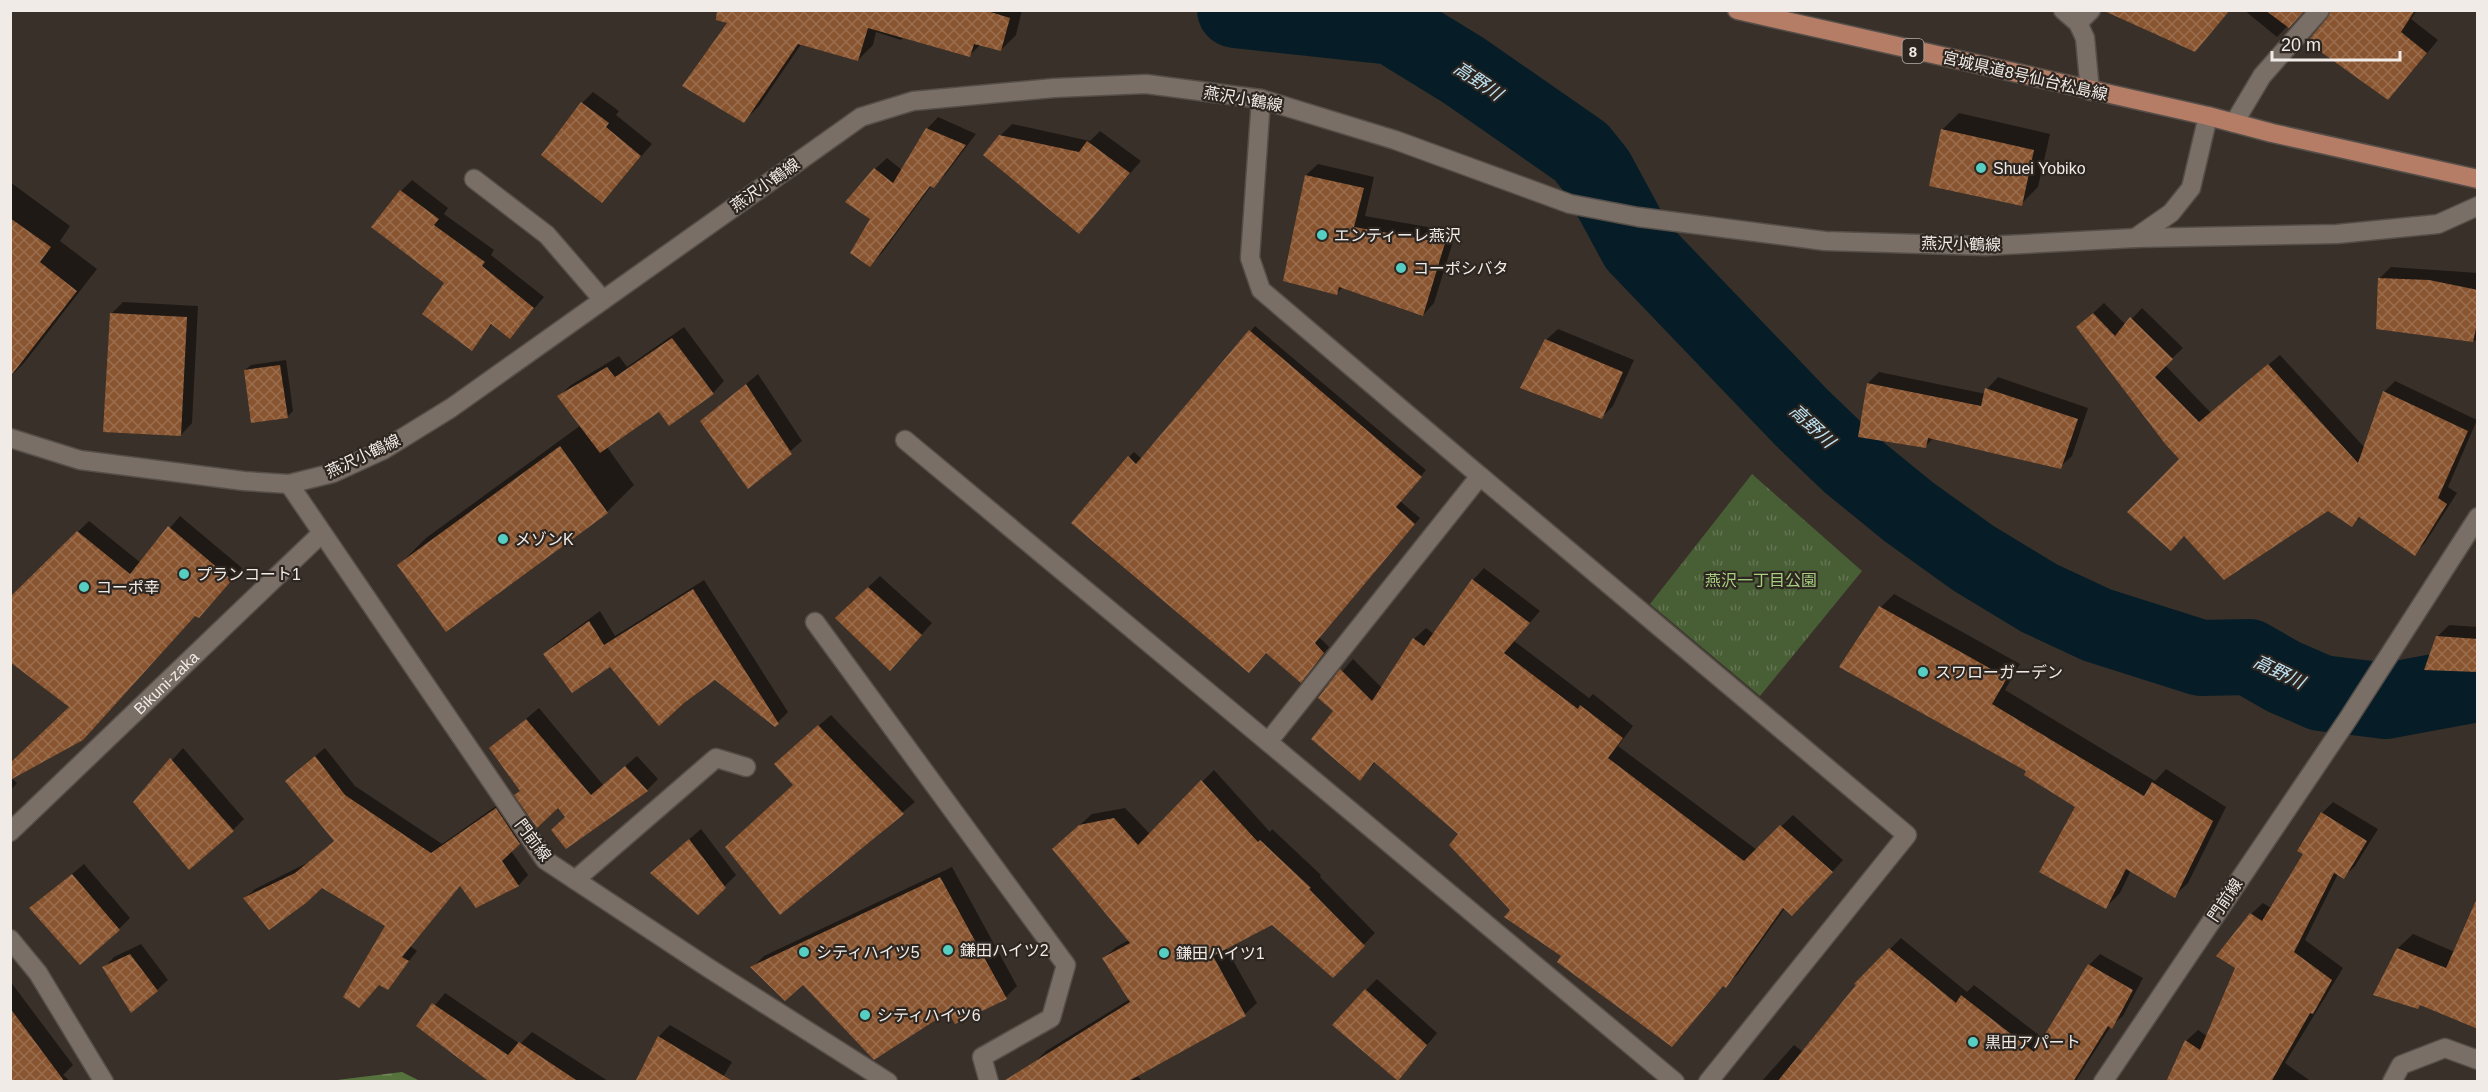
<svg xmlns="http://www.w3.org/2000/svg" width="2488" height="1092" font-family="Helvetica,'Noto Sans JP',sans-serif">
<defs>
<pattern id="forest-firs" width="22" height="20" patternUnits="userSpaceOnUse" patternTransform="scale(1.5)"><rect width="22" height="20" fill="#57733d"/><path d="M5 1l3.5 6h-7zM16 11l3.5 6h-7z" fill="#708759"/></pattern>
<pattern id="park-tufts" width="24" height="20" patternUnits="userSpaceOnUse" patternTransform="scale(1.5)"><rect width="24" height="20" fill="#485e35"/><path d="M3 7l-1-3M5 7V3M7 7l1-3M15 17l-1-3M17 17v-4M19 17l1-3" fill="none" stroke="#637552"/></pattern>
<pattern id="building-cross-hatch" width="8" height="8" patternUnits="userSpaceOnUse" patternTransform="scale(1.5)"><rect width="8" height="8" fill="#895530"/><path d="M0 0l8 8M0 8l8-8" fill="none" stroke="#9a6e4e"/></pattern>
</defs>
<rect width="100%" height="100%" fill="#393029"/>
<polygon fill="url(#forest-firs)" points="402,1072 420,1081 329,1081"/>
<polygon fill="url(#park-tufts)" points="1752,474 1862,571 1760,696 1650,604"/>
<g fill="#0007">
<polygon points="737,10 1022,10 1016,35 1001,50 981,44 970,55 904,37 901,40 876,32 873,45 858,60 802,43 759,106 744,121"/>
<polygon points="2244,10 2303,10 2277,37"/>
<polygon points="2332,10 2417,10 2411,19 2438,40 2399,87"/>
<polygon points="593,92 619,111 616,115 652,144 602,201 582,103"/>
<polygon points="1959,113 2050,134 2038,187 2021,204 1942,130"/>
<polygon points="938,117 976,134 945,175 933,186 932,185 882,253 870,265 875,169 887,158 902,170 927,129"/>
<polygon points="1012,124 1090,141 1100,131 1141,161 1079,232 1000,136"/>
<polygon points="1318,164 1374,177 1365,216 1456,232 1434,303 1423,315 1343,287 1337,293 1306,175"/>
<polygon points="412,180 448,208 444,214 494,250 491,255 544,297 510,337 493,323 472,349 446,283 401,191"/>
<polygon points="10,182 70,226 60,241 97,269 24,363 10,377"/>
<polygon points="2391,267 2478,273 2478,341 2378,327 2380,278"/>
<polygon points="123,302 198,306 192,423 181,435 111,314"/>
<polygon points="2104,303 2126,325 2142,308 2183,348 2165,365 2211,413 2280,355 2365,448 2384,392 2395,381 2477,420 2448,487 2457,493 2425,543 2414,554 2361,517 2352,525 2328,510 2181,459 2078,327"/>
<polygon points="1255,326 1426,470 1400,501 1420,518 1319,637 1329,647 1306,675 1129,457 1134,452 1142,459"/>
<polygon points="684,327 724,381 713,393 670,424 660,410 607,447 634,485 607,512 446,630 399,565 426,538 581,425 559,396 571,385 619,356 627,367"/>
<polygon points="1558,329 1634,360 1613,406 1602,417 1546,340"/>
<polygon points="286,360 293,411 288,416 245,370 251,365"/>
<polygon points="1879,372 1986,394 1987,389 1998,377 2088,408 2072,456 2060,467 1934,437 1926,446 1868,383"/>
<polygon points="758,374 802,441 748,487 702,421"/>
<polygon points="180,516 242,568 210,605 199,609 82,739 11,778 17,783 10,791 10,765 71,707 19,590 89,521 141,563"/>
<polygon points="1484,568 1540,611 1514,641 1589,698 1593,694 1633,726 1618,746 1757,850 1793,815 1843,860 1804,903 1785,908 1737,975 1725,986 1563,956 1512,910 1460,834 1376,761 1360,779 1335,710 1320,697 1353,659 1382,688 1414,639 1426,628 1434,634 1473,580"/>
<polygon points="880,576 932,623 902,657 848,606"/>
<polygon points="704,580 788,712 775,725 715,678 545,654 555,644 600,611 615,636"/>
<polygon points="1894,594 2020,664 2005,690 2155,781 2166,769 2226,807 2188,883 2174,896 2131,870 2120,893 2106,907 2077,807 2028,770 1881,607"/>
<polygon points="2449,625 2478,627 2478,671 2437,637"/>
<polygon points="539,708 603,785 637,756 658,779 647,790 566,816 558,805 521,791 491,748"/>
<polygon points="831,715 915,802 780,912 794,784 787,753"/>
<polygon points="183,748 244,819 233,830 135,802"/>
<polygon points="325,748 355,786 442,844 506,799 529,833 511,851 528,875 519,885 476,906 461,884 410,946 417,951 387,988 379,983 387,926 321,887 245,898 255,889 307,863 335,840 297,771"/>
<polygon points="1214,770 1270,832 1272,829 1321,875 1320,877 1375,933 1333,976 1272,923 1226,948 1257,1003 1245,1014 1136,1075 1143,1082 1048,1082 1034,1063 1046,1051 1130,999 1104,958 1116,947 1129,940 1065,838 1092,814 1125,808 1150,834"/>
<polygon points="2333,802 2378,829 2355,866 2344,877 2338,874 2305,940 2343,968 2285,1063 2312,1082 2167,1082 2186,1041 2198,1030 2207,1036 2237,967 2251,914 2263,903 2271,908 2305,854 2322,813"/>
<polygon points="701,829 736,875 698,913 663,862"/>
<polygon points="84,864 130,918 119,929 40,901"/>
<polygon points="952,867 1017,986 1006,997 804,983 753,967 764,956"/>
<polygon points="2413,934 2455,952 2478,1020 2421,1004 2375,994 2398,948"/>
<polygon points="1901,938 1967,992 1974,985 2044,1039 2089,965 2100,954 2143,978 2123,1016 2111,1026 2075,1082 1761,1082 1794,1045 1803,1052 1858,985 1856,983"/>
<polygon points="141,944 168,980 157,990 104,968 114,957"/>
<polygon points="1377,979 1437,1033 1409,1067 1366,990"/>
<polygon points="10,981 73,1065 63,1075 71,1082 10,1082"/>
<polygon points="445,993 520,1044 532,1032 608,1081 488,1082 489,1080 418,1026"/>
<polygon points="670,1025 732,1062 720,1082 637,1082 659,1036"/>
</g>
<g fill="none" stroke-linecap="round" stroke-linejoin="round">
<polyline stroke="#061d27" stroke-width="76" points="1235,10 1393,27 1463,70 1581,152 1597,172 1637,246 1802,418 1850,464 1909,512 1973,558 2039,598 2097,625 2201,658 2249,657 2284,677 2321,693 2386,701 2478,684"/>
</g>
<g fill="url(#building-cross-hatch)">
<polygon points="717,10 984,10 1010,18 1001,51 974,44 970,57 868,28 858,61 798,44 744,123 682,86 727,23 716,20"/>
<polygon points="2102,10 2230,10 2195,52"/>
<polygon points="2265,10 2305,10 2289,28"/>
<polygon points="2331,10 2415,10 2401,32 2427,53 2388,100 2307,42 2328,17"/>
<polygon points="581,102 609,123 606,127 641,156 602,203 541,155"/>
<polygon points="926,128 966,145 934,188 930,186 870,267 850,253 870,219 845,202 874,168 893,183"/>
<polygon points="1941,129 2034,150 2022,206 1929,186"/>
<polygon points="999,135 1079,152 1087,141 1130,173 1079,234 983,155"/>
<polygon points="1305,175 1364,188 1354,227 1445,243 1423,316 1339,287 1337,295 1283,281"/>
<polygon points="400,190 439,219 434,225 485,262 482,266 534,308 510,339 491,324 472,351 422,314 444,283 371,227"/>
<polygon points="10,218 51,247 40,262 77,291 10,377"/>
<polygon points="2378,278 2429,280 2478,290 2478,319 2473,342 2376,329"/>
<polygon points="110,313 187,317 181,436 103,432"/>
<polygon points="2093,313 2115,336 2130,317 2173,359 2155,377 2199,422 2268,364 2358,463 2383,391 2468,431 2438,498 2447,504 2415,556 2359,517 2352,527 2328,511 2224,580 2184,536 2171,551 2127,512 2179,459 2166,445 2076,327"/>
<polygon points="1249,330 1422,477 1396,507 1415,524 1315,643 1324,653 1301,683 1266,653 1249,673 1071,523 1128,456 1136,464"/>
<polygon points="672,338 714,394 669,426 659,412 600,453 557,396 607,367 615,377"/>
<polygon points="1545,339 1623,372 1602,419 1520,388"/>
<polygon points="280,365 288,418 251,423 244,370"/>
<polygon points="1867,383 1981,406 1985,388 2078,419 2061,469 1928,438 1926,448 1858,437"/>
<polygon points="746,384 792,454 748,489 700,421"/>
<polygon points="560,446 608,513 446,632 397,565"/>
<polygon points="168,526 232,580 199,618 195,616 83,740 12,779 10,763 69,707 10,662 10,597 77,531 130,574"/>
<polygon points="1472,579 1530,623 1504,653 1578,709 1580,705 1623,738 1608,758 1744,861 1780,825 1833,872 1792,916 1783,908 1726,988 1723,986 1672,1047 1557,962 1561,956 1504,917 1510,910 1449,845 1458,834 1374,762 1360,781 1311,739 1333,711 1318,698 1340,669 1372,701 1413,638 1424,646"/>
<polygon points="868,587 922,635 890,671 835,618"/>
<polygon points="693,589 779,724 775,727 715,680 684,703 659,726 610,667 572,693 543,654 589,621 604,645"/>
<polygon points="1879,606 2007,678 1992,704 2144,796 2152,782 2213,821 2175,898 2126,869 2106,909 2039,872 2075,807 2024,775 2026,771 1839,667"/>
<polygon points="2436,636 2478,639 2478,672 2424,670"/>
<polygon points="526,719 591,795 625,766 648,791 566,849 551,830 565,817 558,808 537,828 514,795 520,791 489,748"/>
<polygon points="818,725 904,814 780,915 725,847 793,785 774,764"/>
<polygon points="315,756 345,795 431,853 496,808 520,844 502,861 519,886 476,908 460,886 402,957 409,961 388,990 379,985 359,1008 343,997 385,926 322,888 306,903 269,930 243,898 295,873 334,841 285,781"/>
<polygon points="170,758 234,831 189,870 133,802"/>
<polygon points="1201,780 1258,842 1260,840 1311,888 1309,889 1365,946 1333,978 1272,925 1213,956 1246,1016 1127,1082 1002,1082 1130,1002 1102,958 1130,943 1052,849 1079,825 1114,818 1138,845"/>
<polygon points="2321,812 2367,841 2344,879 2334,873 2294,952 2332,980 2313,1014 2310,1013 2271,1082 2166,1082 2185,1040 2200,1050 2235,968 2216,956 2250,913 2262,921 2303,854 2297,851"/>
<polygon points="689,839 726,888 698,915 650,873"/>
<polygon points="72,874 120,930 80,965 29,908"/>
<polygon points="940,877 1007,999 955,1024 948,1012 874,1060 803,985 785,1001 750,967"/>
<polygon points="2478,896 2478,1029 2420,1005 2418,1009 2373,995 2397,948 2446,968"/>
<polygon points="1889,948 1956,1003 1961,995 2034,1052 2088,964 2133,990 2112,1029 2108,1026 2073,1082 1777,1082 1856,985 1854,984"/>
<polygon points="130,954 158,991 131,1013 102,967"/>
<polygon points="1365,989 1427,1045 1398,1081 1332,1025"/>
<polygon points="432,1003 508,1055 519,1042 579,1082 486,1082 487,1080 416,1026"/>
<polygon points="10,1008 65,1082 10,1082"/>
<polygon points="658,1036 734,1082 635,1082"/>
</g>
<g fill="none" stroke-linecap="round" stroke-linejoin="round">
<defs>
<g id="minor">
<polyline points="2063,10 2078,23 2085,38 2090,91"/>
<polyline points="2078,23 2091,10"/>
<polyline points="2234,123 2262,76 2320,10"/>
<polyline points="474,179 547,235 603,300"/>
<polyline points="2135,238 2171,213 2191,188 2208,116"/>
<polyline points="10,438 80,460 244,481 289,484 333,473 383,450 451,408 861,117 913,101 1054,88 1146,84 1261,99 1395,140 1570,204 1638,217 1825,241 1986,246 2135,238 2337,234 2438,224 2478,206"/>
<polyline points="905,440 1268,742 1480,476 1261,290 1250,258 1261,99"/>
<polyline points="1480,476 1907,835 1708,1082"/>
<polyline points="289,484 545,860 707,967 888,1082"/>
<polyline points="815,622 1066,965 1051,1018 982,1057 989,1082"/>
<polyline points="1268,742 1675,1082"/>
<path id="s1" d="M10 832 322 533"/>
<polyline points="575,880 716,758 746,767"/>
<polyline points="10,939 38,973 104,1082"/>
<polyline points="2103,1082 2348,719 2478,517"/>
<polyline points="2392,1082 2401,1065 2445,1048 2478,1060"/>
</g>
<polyline id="major" points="1737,10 2208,116 2272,133 2478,179"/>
</defs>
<use href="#minor" stroke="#564f49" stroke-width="21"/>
<use href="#major" stroke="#564f49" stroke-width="21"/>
<use href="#minor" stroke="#796f67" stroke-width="18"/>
<use href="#major" stroke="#b57c66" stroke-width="18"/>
</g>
<g fill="#57cec2" stroke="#2e2620" stroke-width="2">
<circle cx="1981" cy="168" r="6"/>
<circle cx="1322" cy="235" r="6"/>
<circle cx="1401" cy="268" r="6"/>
<circle cx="503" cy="539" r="6"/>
<circle cx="184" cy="574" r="6"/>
<circle cx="84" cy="587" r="6"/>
<circle cx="1923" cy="672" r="6"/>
<circle cx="948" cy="950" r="6"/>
<circle cx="804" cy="952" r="6"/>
<circle cx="1164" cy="953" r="6"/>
<circle cx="865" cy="1015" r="6"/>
<circle cx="1973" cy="1042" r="6"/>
</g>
<g text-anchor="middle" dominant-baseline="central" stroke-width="4.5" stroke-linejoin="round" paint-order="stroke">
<rect fill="#2e2620" stroke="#b6b0ab" stroke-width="1.5" x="1902.5" y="39" width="21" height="24" rx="4.5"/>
<g font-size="15" font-weight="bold" fill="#f1ebe7">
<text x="1913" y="51">8</text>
</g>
<g font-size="16" fill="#f1ebe7" stroke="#2e2620">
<text transform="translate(2025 76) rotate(13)">宮城県道8号仙台松島線</text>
<text transform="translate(1243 99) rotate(10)">燕沢小鶴線</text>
<text transform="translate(765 185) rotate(-35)">燕沢小鶴線</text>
<text transform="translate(1961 244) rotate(1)">燕沢小鶴線</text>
<text transform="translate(363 456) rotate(-25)">燕沢小鶴線</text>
<text stroke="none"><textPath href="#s1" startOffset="216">Bikuni-zaka</textPath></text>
<text transform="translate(533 840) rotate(53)">門前線</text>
<text transform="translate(2225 900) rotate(-56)">門前線</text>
</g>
<g font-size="16" fill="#f1ebe7" stroke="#2e2620" text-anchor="start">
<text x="1993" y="168">Shuei Yobiko</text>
<text x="1334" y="235">エンティーレ燕沢</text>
<text x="1413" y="268">コーポシバタ</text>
<text x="515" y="539">メゾンK</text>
<text x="196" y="574">プランコート1</text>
<text x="96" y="587">コーポ幸</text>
<text x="1935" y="672">スワローガーデン</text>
<text x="960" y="950">鎌田ハイツ2</text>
<text x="816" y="952">シティハイツ5</text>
<text x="1176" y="953">鎌田ハイツ1</text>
<text x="877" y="1015">シティハイツ6</text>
<text x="1985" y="1042">黒田アパート</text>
</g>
<g font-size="16" fill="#a6d080" stroke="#2e2620">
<text x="1761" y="580">燕沢一丁目公園</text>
</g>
<g font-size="18" font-style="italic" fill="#bee3f5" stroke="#2e2620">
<text transform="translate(1478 81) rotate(34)">高野川</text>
<text transform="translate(1812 426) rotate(43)">高野川</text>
<text transform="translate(2279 672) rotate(26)">高野川</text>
</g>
</g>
<rect width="2488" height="1092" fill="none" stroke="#f1ebe7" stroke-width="24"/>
<path d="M2272 51v9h128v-9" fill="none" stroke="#f1ebe7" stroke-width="3"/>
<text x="2281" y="51" font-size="18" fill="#f1ebe7" stroke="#2e2620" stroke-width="4.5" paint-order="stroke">20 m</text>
</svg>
